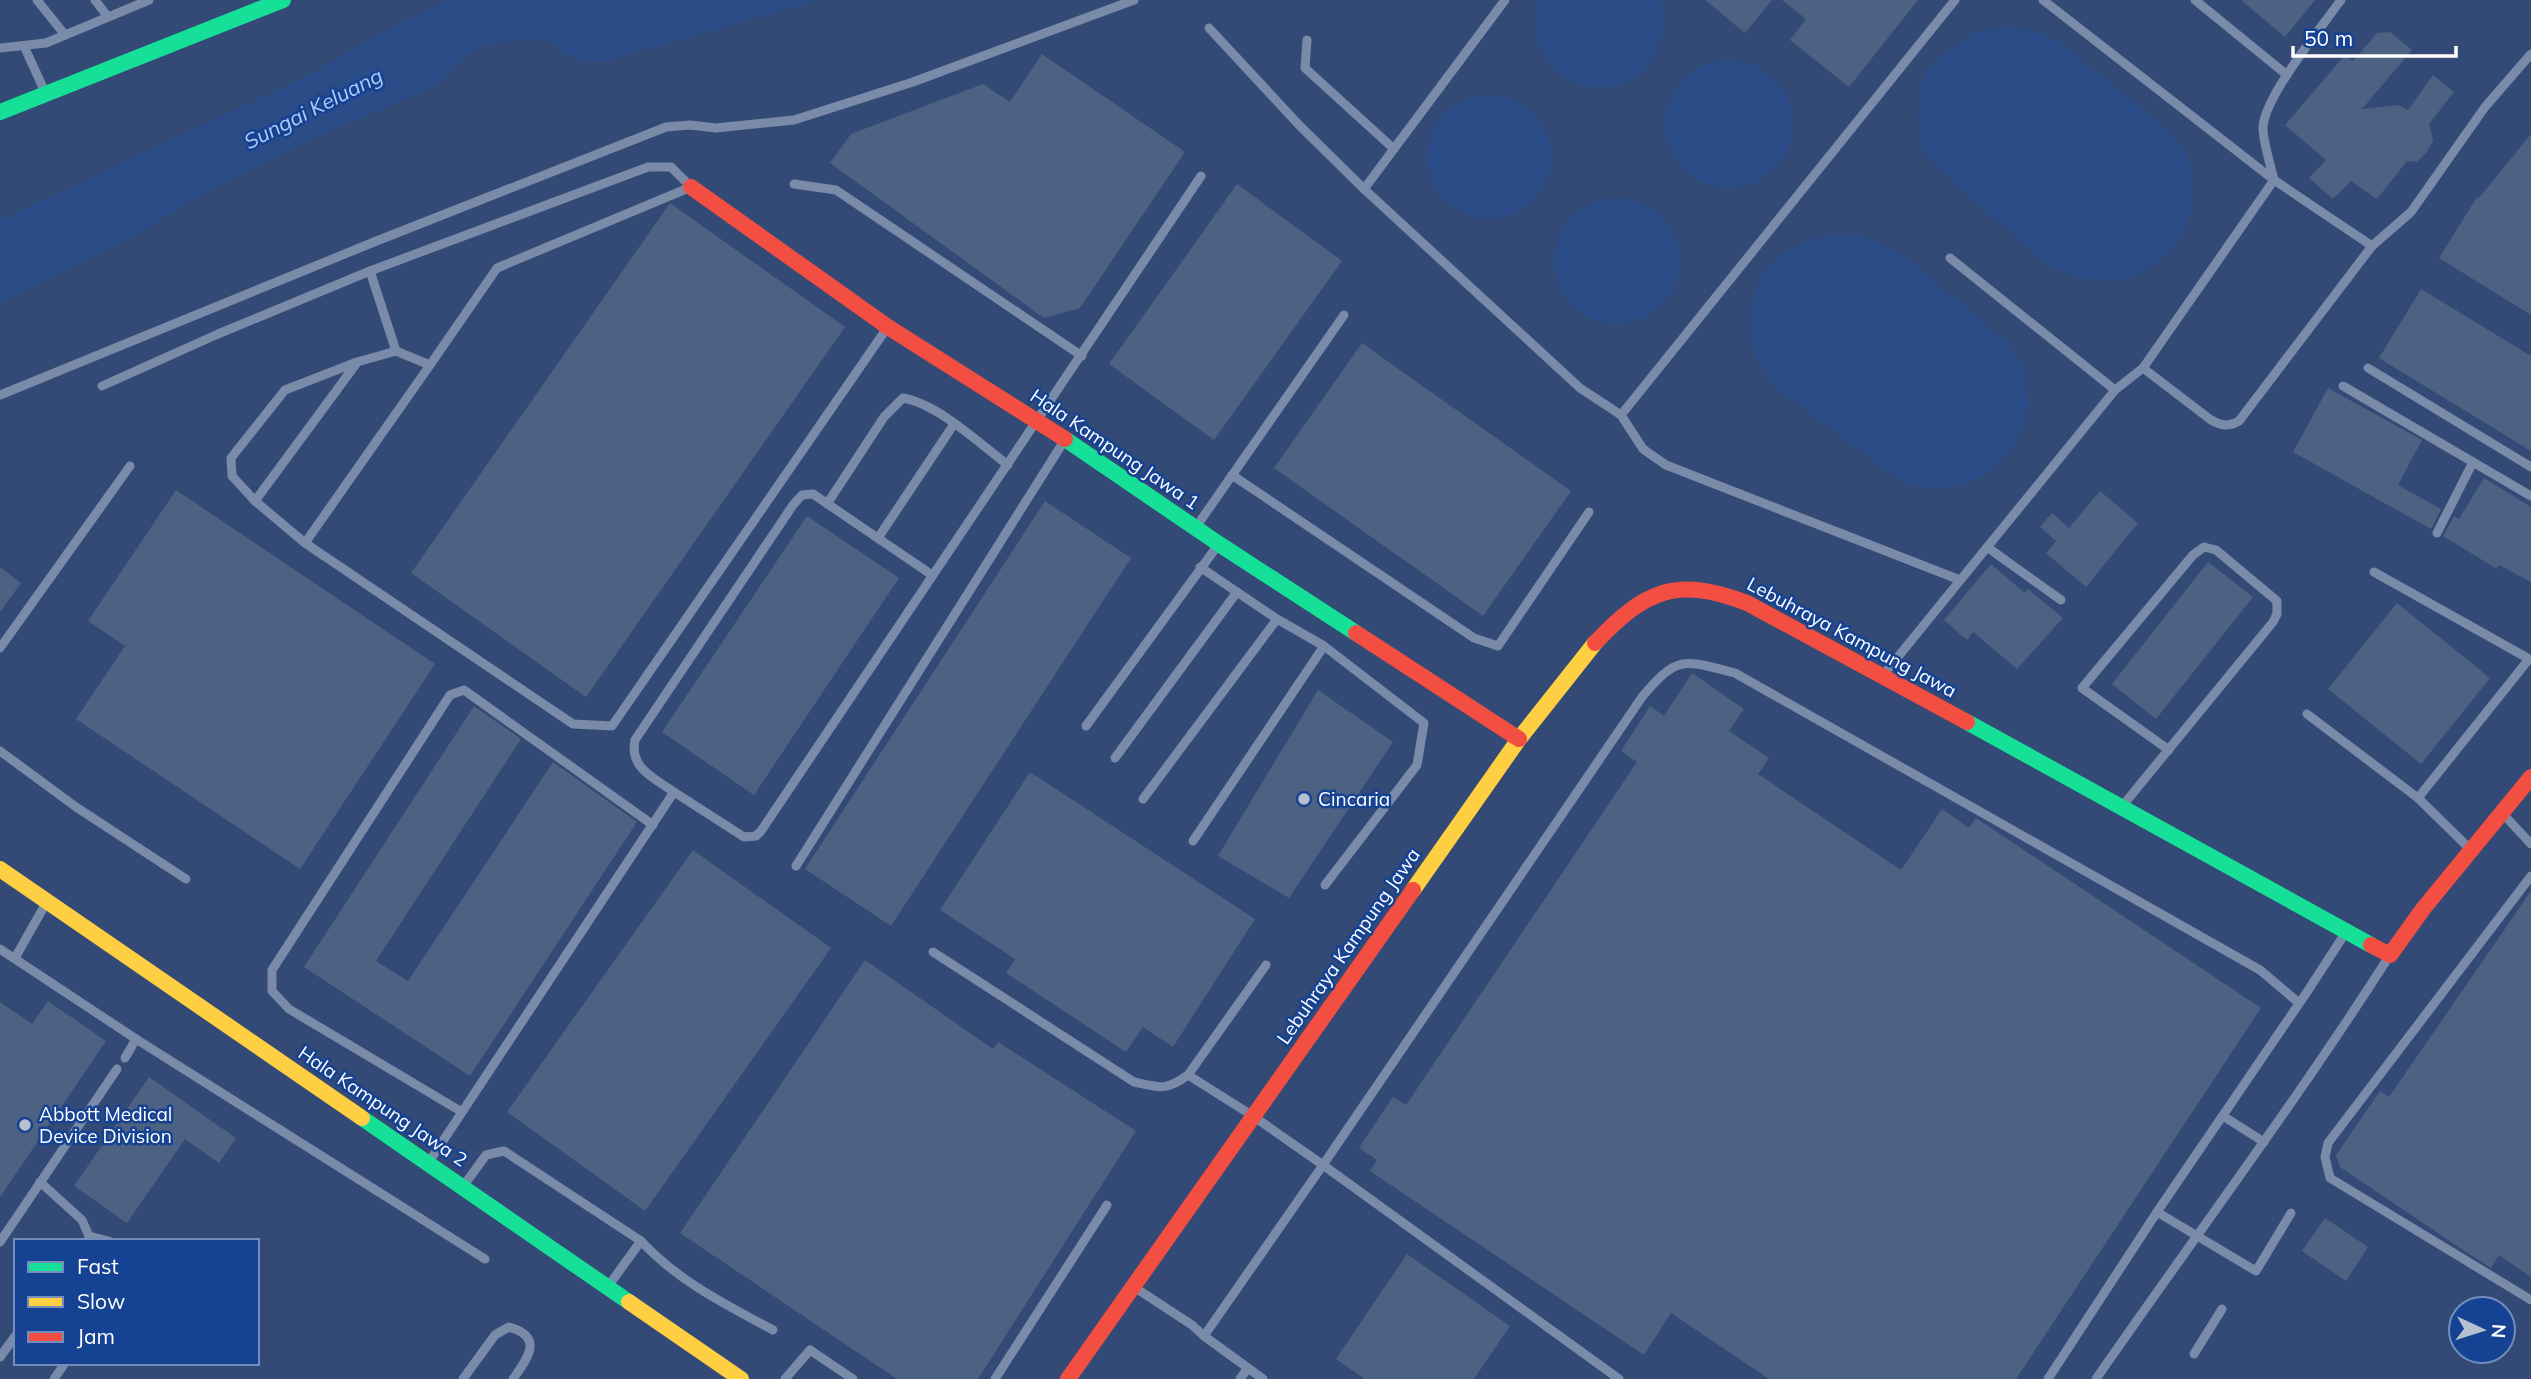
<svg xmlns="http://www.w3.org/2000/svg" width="2531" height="1379" font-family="Mulish,sans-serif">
<rect width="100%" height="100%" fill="#324a75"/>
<g fill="#2b4c86">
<path d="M449 0H819L604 62C591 62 579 62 567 55 561 52 557 44 551 42 536 36 484 43 471 52 456 62 447 78 431 88L313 139 205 193 133 237 0 303V220L307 76 405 19Z"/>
<path d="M1538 0H1661C1672 44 1644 92 1594 87 1552 84 1524 39 1538 0Z"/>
<polygon points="2011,27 2039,32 2059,41 2170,132 2187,153 2194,183 2193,208 2181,236 2164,257 2139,274 2114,282 2081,278 2050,268 1936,167 1922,148 1918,119 1919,91 1925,73 1959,41 1978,31"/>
<circle cx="1729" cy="124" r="64"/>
<circle cx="1489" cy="157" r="62"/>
<circle cx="1617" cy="261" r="63"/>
<polygon points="1833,234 1863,236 1902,254 2008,342 2024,368 2029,405 2017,441 1994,470 1965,484 1933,490 1901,482 1775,388 1757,362 1751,336 1752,308 1760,277 1781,254 1811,240"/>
</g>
<g fill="#4d6183">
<polygon points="1705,0 1772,0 1745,33"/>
<polygon points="1782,0 1918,0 1849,87 1790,40 1806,19"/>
<polygon points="2241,0 2315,0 2285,37"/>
<polygon points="2390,32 2412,50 2362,109 2399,105 2408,110 2433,75 2454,92 2429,124 2433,140 2427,152 2417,162 2407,161 2377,199 2351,181 2333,199 2309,178 2326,160 2285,125 2345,55 2353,61 2377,33"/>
<polygon points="1042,54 1185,152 1080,308 1044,318 830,163 851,134 983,84 1010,102"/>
<polygon points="2531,134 2531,315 2439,258 2477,197 2479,198"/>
<polygon points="1237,184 1342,261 1214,440 1109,364"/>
<polygon points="670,203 845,327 586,697 411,573"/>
<polygon points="2421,289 2531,356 2531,451 2379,358"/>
<polygon points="1362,343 1571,491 1483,616 1274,468"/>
<polygon points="2328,388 2422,440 2398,485 2441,509 2431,529 2293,452"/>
<polygon points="2484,478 2531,507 2531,582 2499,565 2497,569 2443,536 2454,516 2459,519"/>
<polygon points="176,490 435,664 300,869 76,719 125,646 88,621"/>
<polygon points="2100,491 2138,523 2086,587 2046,553 2056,541 2040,527 2052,513 2069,528"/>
<polygon points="1045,501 1131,558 891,926 805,869"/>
<polygon points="807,516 899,578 754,795 662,732"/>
<polygon points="2208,562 2253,597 2156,719 2112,684"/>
<polygon points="1991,564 2025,593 2028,589 2063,618 2017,669 1973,632 1967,640 1944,620"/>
<polygon points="0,567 21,583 0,612"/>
<polygon points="2397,603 2490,678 2421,764 2328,689"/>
<polygon points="1692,673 1744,709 1729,731 1769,758 1758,774 1901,870 1942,809 1969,828 1976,818 2261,1008 2016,1379 1769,1379 1671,1313 1644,1355 1370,1171 1377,1160 1359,1148 1393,1097 1406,1105 1637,762 1621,751 1650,706 1664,716"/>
<polygon points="1318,690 1393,742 1289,898 1218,856"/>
<polygon points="474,706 521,739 376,961 408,981 553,762 637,822 470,1076 304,967"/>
<polygon points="1030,772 1255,919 1173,1047 1143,1027 1126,1052 1006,973 1015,959 940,910"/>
<polygon points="693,850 831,948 645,1211 507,1112"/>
<polygon points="2531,891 2531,1277 2499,1255 2491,1268 2466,1252 2340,1167 2336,1155 2380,1091 2389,1097"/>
<polygon points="865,960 993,1049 998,1042 1136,1131 978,1379 897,1379 680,1233"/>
<polygon points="48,1001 106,1041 0,1197 0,1002 32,1024"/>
<polygon points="149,1077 236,1138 219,1163 185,1139 127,1223 74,1186"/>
<polygon points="2325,1218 2368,1247 2346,1281 2302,1251"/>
<polygon points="1407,1254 1510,1326 1474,1379 1365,1379 1336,1359"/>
</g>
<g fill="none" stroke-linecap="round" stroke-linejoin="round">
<g stroke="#798ba8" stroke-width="9">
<polyline points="37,0 65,35"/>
<polyline points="95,0 108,17"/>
<polyline points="1955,0 1621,415 1643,449 1666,465 1960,580"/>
<polyline points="2043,0 2274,180 2372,246"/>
<polyline points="2195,0 2287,75"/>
<polyline points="1209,28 1299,125 1364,189 1580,388 1621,415"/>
<polyline points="1307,40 1305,68 1394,149"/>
<polyline points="24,46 45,92"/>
<polyline points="0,48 46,43 149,0"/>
<polyline points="794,184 836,190 1082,356"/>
<polyline points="1364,189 1505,0"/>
<polyline points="1950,258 2115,390"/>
<polyline points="370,271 396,351"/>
<path d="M2143 368 2211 420C2222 426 2228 427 2239 421L2372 246 2411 212 2485 107 2531 54"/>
<polyline points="2368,368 2531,467"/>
<polyline points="102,386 218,334 370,271 648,167 671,167 691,187 497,268 430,365 396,351 357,362 285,390 231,458 232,476 255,501 305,543 573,724 612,726 887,328"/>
<polyline points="2343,386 2531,496"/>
<polyline points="0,395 374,242 666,127 690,125 716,128 794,120 913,82 1134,0"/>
<polyline points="1232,475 1474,638 1498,646 1589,512"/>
<polyline points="255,501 356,364"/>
<path d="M827 504 884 417 903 398C938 404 979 443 1008 465"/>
<polyline points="1196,527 1344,315"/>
<polyline points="2437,533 2473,462"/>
<polyline points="878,538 954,424"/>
<polyline points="305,543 430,365"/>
<polyline points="1987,547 2061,600"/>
<polyline points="1200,567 1277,619 1324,646 1424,723 1417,765 1325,885"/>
<polyline points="2374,572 2531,660"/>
<polyline points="0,648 130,466"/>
<path d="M1884 674 2115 390 2143 368 2274 180C2271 166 2262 139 2263 126 2267 93 2321 28 2341 0"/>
<polyline points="2307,714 2418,798 2470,849"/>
<polyline points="1086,726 1218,545"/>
<polyline points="0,751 76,807 186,879"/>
<polyline points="1115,758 1237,592"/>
<polyline points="674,792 744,837 756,836 761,831 1201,176"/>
<polyline points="2418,798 2529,659"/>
<polyline points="1143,799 1277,619"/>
<polyline points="2124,804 2273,622 2277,614 2277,601 2216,550 2204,547 2193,555 2082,688 2169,750"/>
<polyline points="2504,815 2531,844"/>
<polyline points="1193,841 1324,646"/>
<polyline points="796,866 1064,441"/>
<polyline points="2531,876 2328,1143 2325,1157 2330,1178 2531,1300"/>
<polyline points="0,949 136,1039 485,1259"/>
<path d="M933 952 1134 1082C1160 1088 1166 1091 1188 1075L1266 965"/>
<polyline points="15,958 46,903"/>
<polyline points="125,1058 136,1039"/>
<polyline points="1188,1075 1253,1116 1323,1165 1204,1336"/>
<polyline points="462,1112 289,1009 272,991 272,970 450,695 464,690 653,825"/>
<polyline points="2223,1116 2264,1142"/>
<path d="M429 1162 674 792C654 778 629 768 635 740L793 505 802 495 813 494 932 575"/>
<polyline points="40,1182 82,1220 89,1236"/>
<polyline points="464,1185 486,1155 504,1151 641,1241"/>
<polyline points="2157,1212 2256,1271 2291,1213"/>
<polyline points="89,1236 109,1241"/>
<polyline points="0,1242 117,1069"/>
<path d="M609 1285 641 1241C678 1281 726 1305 773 1330"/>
<polyline points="1134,1287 1192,1325 1204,1336 1263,1379"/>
<polyline points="2194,1354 2222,1309"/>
<polyline points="0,1357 16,1335"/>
<polyline points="54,1379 65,1363"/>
<path d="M463 1379 495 1335 509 1327C545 1337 527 1359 513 1379"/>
<polyline points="785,1379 810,1350 853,1379"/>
<polyline points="995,1379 1107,1205"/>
<polyline points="1240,1379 1248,1368"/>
<path d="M1619 1379 1323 1165 1642 697C1678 654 1684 660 1735 673L2260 970 2299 1003"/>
<polyline points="2048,1379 2157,1212 2307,992 2346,932"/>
<path d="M2096 1379C2193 1239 2296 1102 2388 958"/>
</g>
<g stroke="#16e098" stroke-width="16">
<polyline points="0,112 283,0"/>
<polyline points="1065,439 1219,544 1356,633"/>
<polyline points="1967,722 2371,945"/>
<polyline points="362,1118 629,1302"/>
</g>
<g stroke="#ffcf43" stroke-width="16">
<polyline points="0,869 362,1118"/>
<polyline points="1413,890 1519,739 1595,643"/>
<polyline points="629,1302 741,1379"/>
</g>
<g stroke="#f24e42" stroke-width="16">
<polyline points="691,187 888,327 1065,439"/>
<polyline points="1356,633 1519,739"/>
<path d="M1595 643C1645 590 1676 576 1747 603L1967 722"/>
<polyline points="2371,945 2390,955 2423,909 2531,777"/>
<polyline points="1068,1379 1413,890"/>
</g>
</g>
<g fill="#b7c0cf" stroke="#154292" stroke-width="2.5">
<circle cx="1304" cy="799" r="7"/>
<circle cx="25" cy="1125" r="7"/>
</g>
<g text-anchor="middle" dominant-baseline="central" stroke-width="5" stroke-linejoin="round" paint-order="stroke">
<g font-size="19" fill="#fff" stroke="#154292">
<text transform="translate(1115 449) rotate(34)">Hala Kampung Jawa 1</text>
<text transform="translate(1852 637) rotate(28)">Lebuhraya Kampung Jawa</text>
<text transform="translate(1348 946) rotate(-55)">Lebuhraya Kampung Jawa</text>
<text transform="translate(383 1106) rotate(34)">Hala Kampung Jawa 2</text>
</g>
<g font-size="19" fill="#fff" stroke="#154292" text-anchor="start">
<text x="1318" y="799">Cincaria</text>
<text x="39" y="1114">Abbott Medical<tspan x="39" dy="22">Device Division</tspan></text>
</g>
<g font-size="21" font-style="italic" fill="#afcbf8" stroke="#154292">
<text transform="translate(313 108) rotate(-27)">Sungai Keluang</text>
</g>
</g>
<rect x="14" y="1239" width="245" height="126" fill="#154292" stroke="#738ebe" stroke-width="2"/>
<rect x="28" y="1262" width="35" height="10" fill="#16e098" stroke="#738ebe" stroke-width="2"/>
<text x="77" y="1274" font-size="21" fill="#ffffff">Fast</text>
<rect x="28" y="1297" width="35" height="10" fill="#ffcf43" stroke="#738ebe" stroke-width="2"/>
<text x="77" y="1309" font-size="21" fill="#ffffff">Slow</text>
<rect x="28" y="1332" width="35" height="10" fill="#f24e42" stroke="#738ebe" stroke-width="2"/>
<text x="77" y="1344" font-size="21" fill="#ffffff">Jam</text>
<g transform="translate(2482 1330) rotate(94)"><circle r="33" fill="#154292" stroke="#738ebe" stroke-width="2"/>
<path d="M0-5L12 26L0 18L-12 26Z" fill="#b7c0cf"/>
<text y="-10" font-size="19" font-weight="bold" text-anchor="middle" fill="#ffffff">N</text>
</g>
<path d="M2293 46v10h163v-10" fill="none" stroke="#ffffff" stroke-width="3.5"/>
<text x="2304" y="46" font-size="21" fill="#ffffff" stroke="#154292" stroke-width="5" paint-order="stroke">50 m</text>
</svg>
